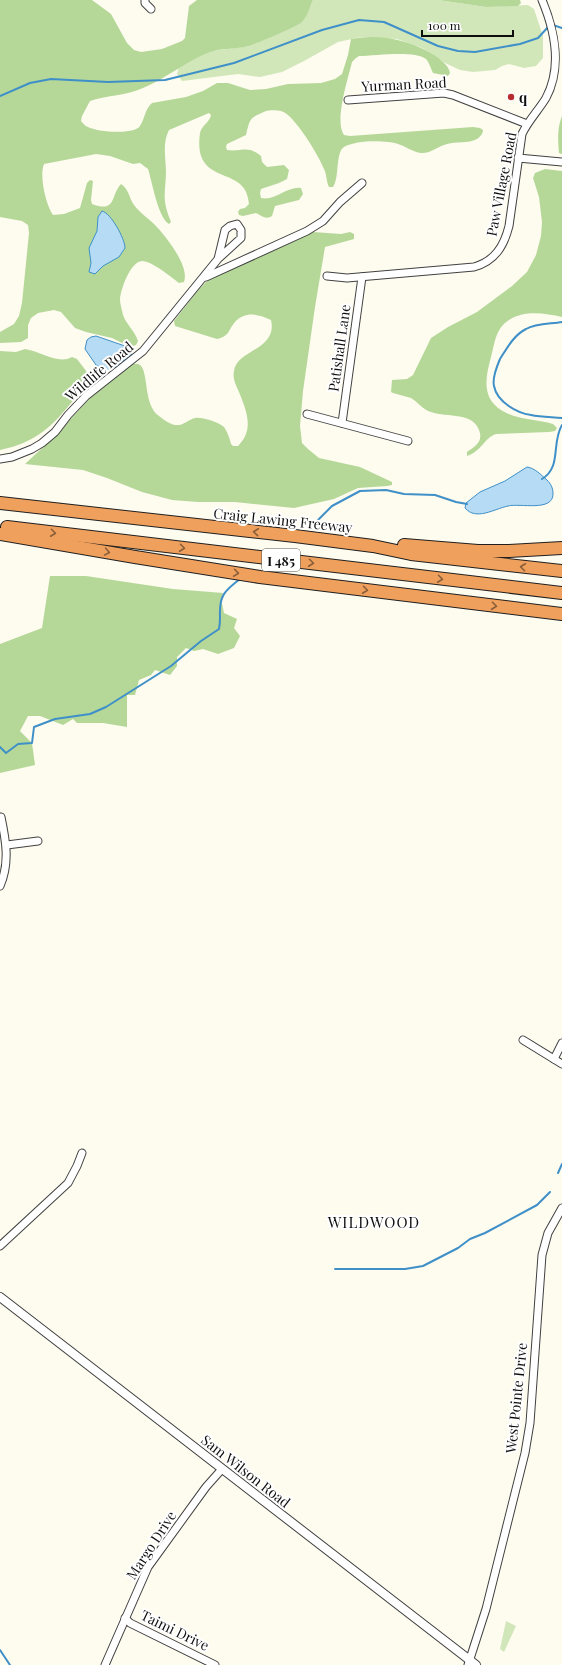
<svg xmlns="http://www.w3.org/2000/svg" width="562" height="1665" font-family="'Playfair Display',serif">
<rect width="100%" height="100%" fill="#fefbef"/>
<g fill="#d1e7ba">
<polygon points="313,0 438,0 486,7 528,5 534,9 543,36 543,58 536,66 524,68 509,64 502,66 495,70 473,72 460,70 443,62 422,48 397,39 361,37 338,42 304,61 282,72 260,77 238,74 182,81 177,74 179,67 192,59 212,51 250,46 302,22"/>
<polygon points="506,1621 516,1626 504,1652 500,1649"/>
</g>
<g fill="#b5d899">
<path d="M0 0H92L111 14 127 43 134 50 141 52 162 49 182 41 185 38 189 6 197 0H313C310 6 307 17 302 22 296 27 258 43 249 46 237 49 222 48 210 52 186 61 167 78 143 88 126 96 108 95 90 101L82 116 81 121C83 123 85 126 88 127 97 132 134 135 140 126 145 118 145 109 152 103L186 97 203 91 217 83H228L250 90 266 89 288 84 321 83 335 79 342 74 348 55 351 39C380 33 412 40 437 57 443 62 449 66 450 73L448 76 433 73C431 69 429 62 426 59 414 50 375 56 359 56L356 58 352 62C348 79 334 121 344 135L350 136 473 127 480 128 483 130C483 134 480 137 477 139 468 144 456 141 447 144 438 146 430 154 421 153 413 152 405 146 398 144 385 140 356 140 344 147 335 153 340 177 333 187H329C326 181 327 175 324 169 319 156 294 114 281 111 277 110 269 110 266 111 249 118 250 119 246 135L227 144 226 147 227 150C242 152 248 145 261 156L262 162 267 167 284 165 289 170 287 179 279 183 261 189 260 193 261 198C276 201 287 186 301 188L303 194 299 200 275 206 272 216C266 220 262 216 256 213L243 216 239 215 238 212 240 209 245 208 249 204C247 163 192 189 200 133 201 126 210 122 211 115L209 113 169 130C162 143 166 159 166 173 166 185 163 195 166 207 167 212 169 217 171 222L169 224C158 218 152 181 148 169L140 163 133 164 110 156 96 154 44 164C39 176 46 205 53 215L64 214 80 208 87 183 90 180 93 181 91 200 92 204C117 213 110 196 121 184 129 189 129 198 134 205 139 212 148 218 154 224 165 235 190 266 184 282L179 283C171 277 152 261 142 261 130 262 121 289 120 299 120 304 122 310 123 315 126 324 135 331 138 341L136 345 130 347 112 338 86 332 75 328 61 312 54 310 38 313 31 318 28 325V338L21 342 0 343V332L14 324 19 316 22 303 29 233 28 225 22 221 0 217Z"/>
<polygon points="438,0 520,0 521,3 518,6 486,7"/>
<path d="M562 116V154L559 153C558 140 557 128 562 116Z"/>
<path d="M545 169 562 171V317C545 313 524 310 509 320 495 329 495 343 491 357 487 372 482 391 494 404 508 420 534 418 553 424L557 428 555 431 549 432 496 434C484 438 482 451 467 456V452C474 447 482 443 480 433 475 411 447 418 431 412 423 410 418 402 411 398 405 396 399 395 393 393L391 392 392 380 407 379 413 375 431 338 448 327 477 312 512 286 527 272 536 255 541 236 542 222 539 197 533 178 535 173Z"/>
<path d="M313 232 341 234 350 232 354 234V239L325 247 315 307 303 391 300 426 302 443 308 449 319 458 360 467 392 482V485L387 486 358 488 334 499 294 508 235 502H198L172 500 142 492 107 478 83 470 25 464 54 437 90 398 131 365C134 364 137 363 140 365 149 372 143 405 159 416 163 419 169 424 175 425 184 426 187 420 195 418 202 417 218 422 224 427 227 431 230 439 231 444L233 446H238C253 431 248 415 241 397 238 388 232 381 234 371 236 350 278 350 271 320 259 314 245 311 235 322 228 330 230 336 217 339L175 326 174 321 199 289 209 279 228 269Z"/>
<path d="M25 349C40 351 58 365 72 357L77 359 93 380C91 385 84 387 80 392 56 422 40 442 0 450V351L16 352Z"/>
<polygon points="50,576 86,576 173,589 223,593 221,599 224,613 237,619 234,628 240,636 234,648 218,654 203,649 194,651 186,648 177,657 177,666 170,675 155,670 151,675 139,680 135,695 127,695 127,727 103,723 77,723 73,719 63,725 40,716 28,716 20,731 32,743 35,765 0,773 0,644 42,628"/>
</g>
<g fill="#b5dcf4" stroke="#3f90c8">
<path d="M102 211C111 213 125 239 125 248L119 257 103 266 95 274 89 272 91 263 89 248 97 231 98 217Z"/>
<polygon points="96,336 125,346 132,354 116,367 105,370 96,365 85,349 87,340 91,337"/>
<path d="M527 467C535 468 541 475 547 480 551 484 553 488 553 494 553 512 520 503 508 506 494 509 476 521 465 508L466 503 480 492 505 481Z"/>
</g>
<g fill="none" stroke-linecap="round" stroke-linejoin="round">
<g stroke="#3f90c8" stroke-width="2">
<polyline points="553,25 562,28"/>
<polyline points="0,96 30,83 51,79 108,82 165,80 234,63 322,30 359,20 384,22 438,46 458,51 475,52 520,44 538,38 549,26"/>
<path d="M562 322C551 324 536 323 526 329 514 335 507 348 500 359 497 366 492 378 494 386 497 402 517 413 531 415 541 417 552 417 562 418"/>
<path d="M542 479C562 467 551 443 562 425"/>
<polyline points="318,520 332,506 360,491 386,490 404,494 435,495 456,502 467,504"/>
<path d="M0 747 6 753 18 744 32 743 34 727 55 719 90 714 106 707 171 666 201 641 219 629C220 624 220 622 220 617 219 596 224 591 240 579"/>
<polyline points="558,1173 562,1164"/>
<polyline points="335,1269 405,1269 423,1266 458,1248 470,1239 485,1233 537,1205 550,1192"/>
<polyline points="0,1650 10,1665"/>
</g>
<defs>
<g id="minor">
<polyline points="145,0 145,3 151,9"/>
<polyline points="348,100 444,93 453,95 527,124"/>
<polyline points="518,158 562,162"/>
<path d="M327 276 347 278 474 267C495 261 504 246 509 226L522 134C528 121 538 111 546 98 562 68 555 31 542 0"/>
<polyline points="206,277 307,231 323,221 340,202 362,183"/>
<polyline points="307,414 408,441"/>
<polyline points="342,423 362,277"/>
<polyline points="0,459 12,457 32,449 42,443 55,432 68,415 86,396 143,351 218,259 225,230 230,226 237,224 241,230 241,238 218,259"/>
<polyline points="7,845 38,841"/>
<path d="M0 886C10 863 6 841 1 817"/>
<polyline points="523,1040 562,1064"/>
<polyline points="554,1059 562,1043"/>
<polyline points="0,1246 68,1183 77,1166 82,1153"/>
<polyline points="125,1618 130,1623 215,1665"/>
<polyline points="105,1665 148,1567 206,1487 222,1469"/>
<polyline points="468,1665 486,1609 525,1453 530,1423 542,1255 548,1233 562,1208"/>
</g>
<polyline id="tertiary" points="0,1297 476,1665"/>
<g id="motorway">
<polyline points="0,503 295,536 373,546 411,554 562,571"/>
<polyline points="7,527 562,593"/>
<polyline points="0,534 135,557 260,577 562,614"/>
<polyline points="404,545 478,551 509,551 562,548"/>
</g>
</defs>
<use href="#minor" stroke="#414141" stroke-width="9"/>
<use href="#tertiary" stroke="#414141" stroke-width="10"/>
<use href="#motorway" stroke="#1f1f1f" stroke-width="14"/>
<use href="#minor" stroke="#fff" stroke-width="7"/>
<use href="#tertiary" stroke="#fff" stroke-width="8"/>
<use href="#motorway" stroke="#efa05d" stroke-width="12"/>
</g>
<defs><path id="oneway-chevron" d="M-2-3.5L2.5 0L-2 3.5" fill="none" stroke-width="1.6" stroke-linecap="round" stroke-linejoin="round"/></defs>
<g stroke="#8a5e39">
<use href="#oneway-chevron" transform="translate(256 532) rotate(-174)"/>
<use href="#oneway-chevron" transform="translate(53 533) rotate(7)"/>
<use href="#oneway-chevron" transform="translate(182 548) rotate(7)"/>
<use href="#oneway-chevron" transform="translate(107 552) rotate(10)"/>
<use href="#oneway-chevron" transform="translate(311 563) rotate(7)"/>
<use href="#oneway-chevron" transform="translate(523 567) rotate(-173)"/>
<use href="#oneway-chevron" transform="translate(236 573) rotate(8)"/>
<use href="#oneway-chevron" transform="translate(440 579) rotate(7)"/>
<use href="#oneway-chevron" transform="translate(365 590) rotate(7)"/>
<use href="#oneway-chevron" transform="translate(494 606) rotate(7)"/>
</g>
<circle fill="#b82b30" stroke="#fff" stroke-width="1.5" cx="511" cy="97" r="4"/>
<g text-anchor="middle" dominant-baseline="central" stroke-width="4" stroke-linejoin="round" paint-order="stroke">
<rect fill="#fff" stroke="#565656" stroke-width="1" x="262" y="549" width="38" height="22" rx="3"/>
<g font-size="13" font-weight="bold" fill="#0e0e0e">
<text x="281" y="560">I 485</text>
</g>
<g font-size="14" fill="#0e0e0e" stroke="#fff">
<text transform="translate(404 84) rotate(-3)">Yurman Road</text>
<text transform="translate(501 184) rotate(-79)">Paw Village Road</text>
<text transform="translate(339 348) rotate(-82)">Patishall Lane</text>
<text transform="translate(99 371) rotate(-40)">Wildlife Road</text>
<text transform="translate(283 520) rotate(6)">Craig Lawing Freeway</text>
<text transform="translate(516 1398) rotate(-84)">West Pointe Drive</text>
<text transform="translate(246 1471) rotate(38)">Sam Wilson Road</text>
<text transform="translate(151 1545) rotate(-57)">Margo Drive</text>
<text transform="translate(175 1630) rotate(26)">Taimi Drive</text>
</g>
<g font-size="14" font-weight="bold" fill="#0e0e0e" stroke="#fff" text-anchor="start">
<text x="519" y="97">q</text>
</g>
<g font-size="15" letter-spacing="1" fill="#0e0e0e" stroke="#fff">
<text x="374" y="1222">WILDWOOD</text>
</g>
</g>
<path d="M422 30v6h91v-6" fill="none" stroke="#0e0e0e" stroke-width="2"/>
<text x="428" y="30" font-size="12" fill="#0e0e0e" stroke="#ffffff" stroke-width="3" paint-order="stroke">100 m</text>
</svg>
